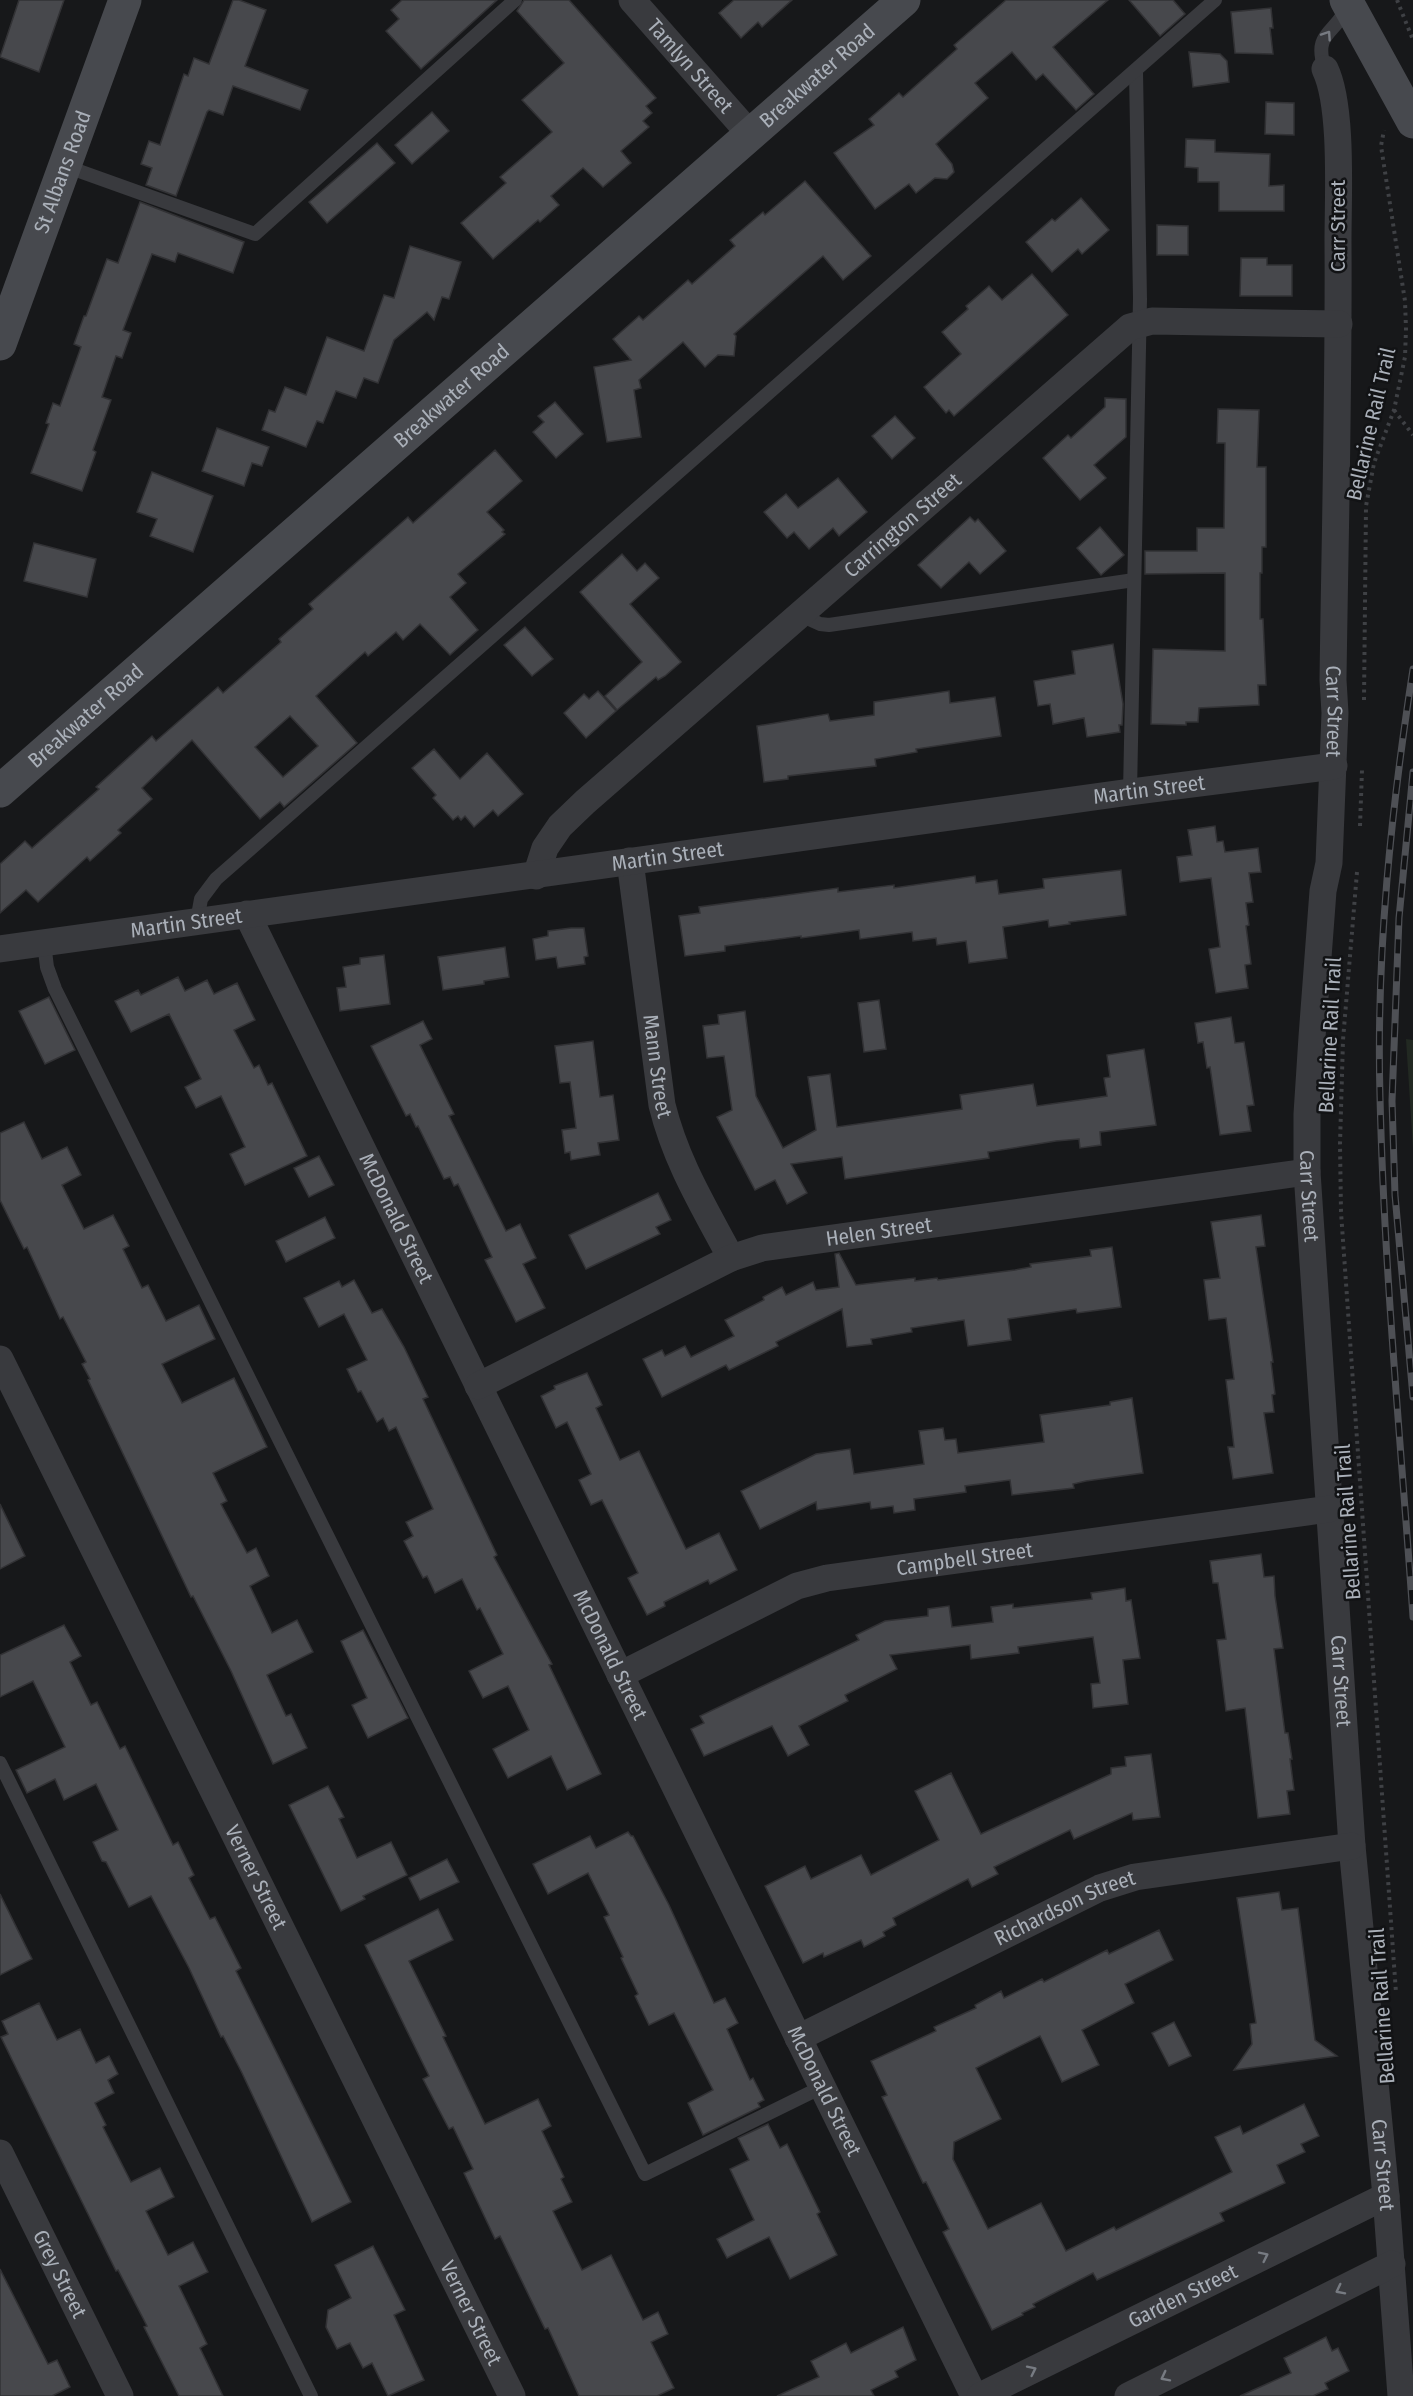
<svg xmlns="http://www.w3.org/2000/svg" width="1413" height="2396" font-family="'Fira Sans Condensed',sans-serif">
<rect width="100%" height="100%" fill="#17181a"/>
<polygon fill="#222922" points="1406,1039 1413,1040 1413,1149"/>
<g fill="#47484c" stroke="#323235" stroke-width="1.5" fill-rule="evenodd">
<polygon points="19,0 64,0 39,72 0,57"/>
<polygon points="233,0 239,0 266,10 245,66 308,90 300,110 233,86 223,115 209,110 207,112 176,196 146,185 152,168 141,164 149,141 160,145 184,74 188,76 194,58 209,64"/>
<polygon points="402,0 497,0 421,69 386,31 399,19 391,10"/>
<polygon points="524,0 569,0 656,98 646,106 652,113 643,121 649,127 621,151 631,163 603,187 583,168 551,196 559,205 540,222 538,220 493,259 461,223 506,183 500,177 552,132 522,100 564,63 517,11"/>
<polygon points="734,0 792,0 762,27 758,22 741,38 719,13"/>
<polygon points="1006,0 1108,0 1053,47 1094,94 1076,110 1043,74 1036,80 1012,52 975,83 988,98 936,144 952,164 954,172 947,179 935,178 916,193 909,184 875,209 834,153 874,125 869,119 899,93 903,97 957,49 954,45"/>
<polygon points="1129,0 1173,0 1185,14 1160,36"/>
<polygon points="1271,8 1273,28 1270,28 1273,54 1235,53 1231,12"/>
<polygon points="1189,52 1220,54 1227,61 1229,82 1193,87"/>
<polygon points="1266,102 1294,103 1294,135 1265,134"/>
<polygon points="432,112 449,131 412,164 395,145"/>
<polygon points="1186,139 1215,140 1215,152 1270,154 1269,186 1284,185 1284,211 1219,211 1219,182 1198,182 1198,168 1185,167"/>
<polygon points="377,143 395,163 327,223 309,202"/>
<polygon points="805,181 871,256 843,280 823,256 734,334 736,336 734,356 718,355 705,367 683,342 639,380 641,388 634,390 641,437 607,442 594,367 631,360 613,339 639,316 643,320 688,280 692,284 735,246 730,240 763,212 765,215"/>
<polygon points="1081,198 1109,230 1082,254 1078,249 1052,272 1026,242 1052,219 1055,221"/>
<polygon points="140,202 244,242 233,273 178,253 175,262 152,254 123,330 131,333 122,358 116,356 102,397 111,400 93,450 96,452 82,491 31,473 49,424 46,423 53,403 60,406 81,347 74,344 84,316 86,316 107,259 118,263"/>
<polygon points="1157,225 1188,226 1188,255 1157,255"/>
<polygon points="410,246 461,262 449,299 442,297 434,320 427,312 394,340 378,383 364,378 356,398 336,391 323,423 317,421 306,447 262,430 269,410 275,412 285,387 306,395 327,337 364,351 384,295 394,298"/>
<polygon points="1241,258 1267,258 1267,265 1292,265 1292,296 1240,296"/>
<polygon points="1032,274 1068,315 954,416 949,410 946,413 924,387 961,354 942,332 968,309 966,306 989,286 1002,300"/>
<polygon points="1105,398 1126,399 1126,437 1094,465 1106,478 1080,500 1043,458 1068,435 1071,438 1105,407"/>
<polygon points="555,402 583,434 556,458 533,432 544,422 538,416"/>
<polygon points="1218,409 1259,410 1257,467 1266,467 1266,547 1262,547 1262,573 1260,573 1260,619 1263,619 1266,685 1258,685 1259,705 1199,708 1198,722 1186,722 1186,725 1151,724 1153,649 1225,651 1225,573 1145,574 1145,551 1197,551 1197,528 1224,528 1225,443 1217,443"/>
<polygon points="895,416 915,438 892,459 872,436"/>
<polygon points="217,428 269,447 262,466 252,463 244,486 202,471"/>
<path d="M495 450 522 481 487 512 504 530 502 532 505 534 458 574 466 583 450 597 478 630 450 655 420 624 403 640 396 632 368 656 365 652 316 696 357 743 284 807 280 802 260 819 192 740 142 788 152 799 118 830 121 833 90 861 87 857 38 902 26 890 0 913V864L25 841 32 848 99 789 96 787 152 736 156 741 218 687 223 693 281 642 279 639 313 609 309 604 408 517 413 523ZM290 716 318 746 283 777 255 747Z"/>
<polygon points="152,472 213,496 193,552 150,536 157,519 137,512"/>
<polygon points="838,478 867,512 839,536 833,528 809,549 794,532 787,538 764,512 786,494 798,508"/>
<polygon points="970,517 975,522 978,519 1006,551 980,574 969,562 941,588 918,565"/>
<polygon points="1100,527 1124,555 1101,575 1077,548"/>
<polygon points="34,543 96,559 87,597 24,581"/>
<polygon points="622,554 637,571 645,563 659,578 630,604 681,662 665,676 658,680 656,677 617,710 605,696 642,662 580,592"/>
<polygon points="525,627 553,659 532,676 504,645"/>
<polygon points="1113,644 1123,704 1122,725 1119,725 1120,732 1087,737 1084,718 1053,724 1050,704 1038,706 1034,681 1075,674 1072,651"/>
<polygon points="598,691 616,711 586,738 564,713 584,694 589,699"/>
<polygon points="949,691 950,703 995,697 1001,736 916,749 917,752 875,759 876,766 788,776 788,779 764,782 757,726 828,714 830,721 874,715 874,702"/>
<polygon points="434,749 460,779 487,753 523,794 498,816 493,810 474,827 465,816 461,820 458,816 453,820 433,798 436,795 412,768"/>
<polygon points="1215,826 1217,842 1223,841 1225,852 1258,848 1261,872 1249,873 1253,902 1246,903 1249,925 1246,926 1251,964 1245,965 1248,988 1216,993 1209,949 1220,947 1211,878 1180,882 1177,857 1192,855 1188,830"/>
<polygon points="1121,870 1126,915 1069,922 1070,924 1049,927 1048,920 1003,927 1007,958 969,963 966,941 937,945 936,938 913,941 912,932 860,939 859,930 801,938 801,936 725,946 725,951 685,956 679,916 700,913 699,907 838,888 838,892 894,885 894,888 975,876 976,883 997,880 999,894 1044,888 1043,879"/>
<polygon points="571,928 584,928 588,956 584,957 585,964 558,968 556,957 536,960 533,939 548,936 548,931"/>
<polygon points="505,947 509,977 484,981 484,984 443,990 438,957"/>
<polygon points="384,955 390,1004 340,1011 337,988 346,987 343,967 360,964 360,958"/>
<polygon points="178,977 185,991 207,980 214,994 237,983 255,1020 234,1030 254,1068 259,1065 268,1085 272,1083 307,1156 245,1185 230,1154 245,1147 221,1096 196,1108 185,1087 201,1079 169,1014 131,1032 115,1001 138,990 141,995"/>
<polygon points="49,997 75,1050 45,1064 19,1011"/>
<polygon points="879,1000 886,1049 864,1052 858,1003"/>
<polygon points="745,1011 756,1096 783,1148 816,1130 808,1077 830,1074 837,1127 962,1109 960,1095 1033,1084 1037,1106 1107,1096 1104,1078 1110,1077 1107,1055 1144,1049 1156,1125 1100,1132 1101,1145 1080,1148 1079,1139 1056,1141 988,1152 989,1158 845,1179 842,1157 791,1164 807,1193 787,1204 775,1180 755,1190 717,1117 732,1110 724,1056 707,1058 703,1026 719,1024 718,1015"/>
<polygon points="1231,1017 1235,1043 1244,1042 1254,1105 1247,1106 1251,1131 1220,1135 1210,1067 1207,1068 1203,1042 1198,1043 1195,1023"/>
<polygon points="423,1021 432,1039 420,1045 454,1114 449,1116 506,1231 520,1224 536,1258 523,1264 545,1308 516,1322 485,1260 492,1257 458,1184 454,1186 450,1177 444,1179 418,1126 416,1127 410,1114 406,1116 371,1046"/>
<polygon points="593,1041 600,1097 613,1095 619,1140 598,1143 600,1155 571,1160 570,1152 565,1153 562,1130 576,1128 570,1082 560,1083 555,1046"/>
<polygon points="24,1122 42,1159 67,1147 81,1175 62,1185 84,1229 113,1215 129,1246 123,1249 142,1288 148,1285 166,1321 199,1305 215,1339 162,1364 182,1403 234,1378 267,1447 213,1473 227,1501 221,1504 247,1553 256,1548 269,1576 250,1586 272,1633 297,1620 313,1652 267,1675 286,1716 291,1714 307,1748 273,1764 231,1671 193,1596 191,1597 88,1380 90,1379 82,1364 86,1362 63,1317 60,1319 27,1247 24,1249 0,1200 0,1133"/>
<polygon points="319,1156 334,1185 309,1197 294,1168"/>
<polygon points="658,1193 671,1220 656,1227 660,1234 586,1269 569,1235"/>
<polygon points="1261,1215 1265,1246 1256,1247 1273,1362 1271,1362 1275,1394 1272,1395 1274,1412 1264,1413 1273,1473 1233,1479 1228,1447 1234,1447 1226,1380 1234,1379 1226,1318 1209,1320 1204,1280 1220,1278 1211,1222"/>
<polygon points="325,1217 335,1238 286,1262 276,1241"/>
<polygon points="1112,1247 1121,1307 1077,1313 1076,1309 1008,1319 1011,1340 968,1346 964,1320 911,1328 912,1332 871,1339 872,1344 847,1347 842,1309 776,1342 778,1346 729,1370 726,1365 662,1397 643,1359 662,1350 665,1356 685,1346 691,1357 734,1336 725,1320 764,1300 763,1297 782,1287 786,1295 813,1282 816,1290 839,1287 835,1254 839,1253 856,1285 915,1278 915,1281 937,1278 938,1280 1015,1270 1031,1267 1030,1264 1091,1256 1090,1250"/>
<polygon points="354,1280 372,1313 382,1309 404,1347 428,1397 423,1399 497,1555 494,1557 552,1664 549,1665 601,1774 567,1790 551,1756 508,1778 493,1749 529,1730 508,1686 483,1698 469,1671 503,1654 480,1608 477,1610 462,1579 435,1593 427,1576 423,1578 404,1541 413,1536 406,1522 433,1509 396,1427 389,1431 383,1418 377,1422 361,1391 358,1392 347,1369 367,1360 344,1314 319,1327 304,1298 339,1281 342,1287"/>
<polygon points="587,1373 602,1405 596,1408 620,1460 639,1451 686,1549 719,1533 737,1570 710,1584 708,1580 664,1602 665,1606 647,1615 628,1578 638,1573 602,1500 591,1505 579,1480 591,1474 567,1422 556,1428 541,1396 555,1389 554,1386"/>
<polygon points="1132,1398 1143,1473 1086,1481 1073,1484 1074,1488 1012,1495 1010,1480 965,1486 966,1492 914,1499 915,1510 894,1513 893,1506 871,1509 870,1502 817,1510 816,1502 760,1529 741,1491 816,1454 850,1449 854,1474 924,1464 919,1431 943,1428 945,1440 956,1439 958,1453 1044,1442 1040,1415 1110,1405 1110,1402"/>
<polygon points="0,1504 25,1556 0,1569"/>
<polygon points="1261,1554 1264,1577 1274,1576 1275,1596 1283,1648 1274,1649 1285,1733 1288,1733 1292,1759 1290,1759 1294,1790 1287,1791 1290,1814 1258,1818 1245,1708 1226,1711 1217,1640 1226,1639 1218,1583 1213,1583 1210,1561"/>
<polygon points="1125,1588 1126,1601 1131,1600 1140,1658 1123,1660 1128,1704 1093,1708 1091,1684 1100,1683 1093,1637 1018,1647 1019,1653 971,1659 970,1645 890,1655 897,1669 845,1695 848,1701 799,1726 809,1745 788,1756 772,1726 704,1756 691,1729 704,1723 700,1716 859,1640 856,1635 885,1621 928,1616 928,1609 949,1606 952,1627 993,1622 991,1607 1013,1604 1013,1608 1092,1599 1091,1593"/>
<polygon points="64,1625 81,1656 70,1662 91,1705 97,1702 120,1749 125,1746 173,1845 178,1842 194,1875 189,1878 210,1919 215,1917 241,1968 236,1971 351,2202 312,2222 242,2073 223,2036 221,2037 189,1968 151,1896 129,1907 106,1862 102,1861 93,1842 118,1830 96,1784 64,1800 55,1779 27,1793 16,1770 65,1747 33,1681 0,1697 0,1655"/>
<polygon points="363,1630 408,1718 368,1738 352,1705 367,1698 341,1641"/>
<polygon points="1151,1754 1160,1817 1133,1820 1132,1813 1074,1839 1070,1830 994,1867 998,1874 972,1887 968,1879 893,1918 896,1925 883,1932 885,1936 864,1947 861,1940 824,1957 823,1953 803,1963 765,1886 805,1866 811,1879 861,1855 871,1875 939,1840 915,1791 951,1773 981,1834 1111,1774 1111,1768 1126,1766 1125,1757"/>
<polygon points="328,1786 344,1817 339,1819 357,1858 391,1842 407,1875 363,1896 365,1899 341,1911 289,1805"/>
<polygon points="628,1832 631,1836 633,1836 669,1905 714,2003 725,1998 738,2023 727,2029 750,2080 753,2078 764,2100 758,2103 760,2107 703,2135 688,2103 713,2090 674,2013 649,2025 635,1996 638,1994 621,1958 623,1957 604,1917 609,1915 588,1873 548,1894 533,1864 590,1836 596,1848"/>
<polygon points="447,1859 459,1882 420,1900 409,1878"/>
<polygon points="1279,1892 1282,1910 1298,1908 1315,2040 1337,2056 1234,2070 1252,2044 1250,2024 1256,2023 1237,1898"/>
<polygon points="0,1894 32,1959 0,1975"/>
<polygon points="438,1909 453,1940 409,1961 446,2036 443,2037 485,2124 538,2099 551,2126 542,2131 564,2177 561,2179 572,2202 553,2211 582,2270 611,2255 643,2320 658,2312 668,2334 651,2342 674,2388 657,2396 579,2396 548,2328 545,2329 500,2236 495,2239 464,2173 473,2169 453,2127 449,2129 423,2079 429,2076 365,1945"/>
<polygon points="1159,1930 1173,1960 1125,1984 1134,2003 1082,2030 1099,2065 1062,2082 1040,2036 976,2068 1001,2119 954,2142 953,2159 988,2229 1041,2203 1066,2251 1114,2227 1116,2230 1232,2172 1215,2137 1240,2126 1243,2134 1304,2104 1319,2136 1301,2144 1305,2152 1277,2165 1285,2183 1220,2213 1224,2221 1097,2280 1093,2273 1033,2304 1035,2307 1022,2313 1023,2315 992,2330 943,2232 949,2229 926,2182 923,2183 882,2097 887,2095 871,2061 936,2031 934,2027 976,2008 975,2005 1001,1991 1004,1998 1042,1979 1044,1982 1107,1950 1109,1954"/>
<polygon points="39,2003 57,2040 80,2029 96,2063 109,2056 118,2074 108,2080 114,2093 95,2103 106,2125 103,2127 131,2182 160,2168 174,2197 146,2211 168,2255 193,2242 208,2272 179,2286 207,2344 200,2348 223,2396 179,2396 144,2327 147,2326 118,2270 116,2271 18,2072 1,2037 8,2034 2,2021"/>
<polygon points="1174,2022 1191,2056 1169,2066 1152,2033"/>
<polygon points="768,2124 780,2148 787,2144 820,2212 817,2214 837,2255 790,2279 769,2237 727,2258 717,2239 754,2220 730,2169 749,2160 738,2138"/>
<polygon points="373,2246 405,2310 394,2315 424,2380 388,2396 372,2363 363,2368 350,2343 337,2349 326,2327 328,2310 351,2298 335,2265"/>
<polygon points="0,2269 48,2364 57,2360 70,2387 52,2396 0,2396"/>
<polygon points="903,2327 916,2360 895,2371 898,2377 871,2390 874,2396 777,2396 819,2377 811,2361 846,2343 851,2353"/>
<polygon points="1326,2337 1332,2351 1338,2348 1349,2371 1325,2383 1328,2389 1313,2396 1240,2396 1291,2373 1284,2358"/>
</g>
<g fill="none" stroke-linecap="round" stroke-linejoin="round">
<g stroke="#3f4145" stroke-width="4" stroke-dasharray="3 4.5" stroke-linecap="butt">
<polyline points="1397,0 1413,40"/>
<polyline points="1394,410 1413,435"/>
<polyline points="1364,700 1366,506 1374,463 1394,410 1405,357 1406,329 1405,301 1381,146 1384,130"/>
<polyline points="1360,826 1362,770"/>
<polyline points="1357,872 1343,1040 1340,1144 1341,1212 1396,1993"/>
</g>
<g stroke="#393a3e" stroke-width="14">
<path d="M1325 69C1312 32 1336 34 1348 6"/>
<polyline points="65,166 255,234 515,0"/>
<polyline points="798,614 820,624 829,625 1134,580"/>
<polyline points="1130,792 1140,299 1136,72"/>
<polyline points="197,921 201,899 216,879 1215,0"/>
<polyline points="44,943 47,967 55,989 645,2174 822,2087"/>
<polyline points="0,1763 311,2396"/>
</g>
<g stroke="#393a3e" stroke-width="27">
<path id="s1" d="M632 0 750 134"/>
<path id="s2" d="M1325 69C1343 106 1338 197 1338 240 1339 387 1335 533 1333 680L1335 713 1329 863 1323 891 1312 1037 1307 1114V1172L1352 1846 1386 2196 1401 2396"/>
<path id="s3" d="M630 861 662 1105C676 1162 704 1207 731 1258"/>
<path id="s4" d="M536 876 545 848 560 826 585 802 1130 327 1152 321 1339 324"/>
<path id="s5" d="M247 914 974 2396"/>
<path id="s6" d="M0 949 1130 792 1334 766"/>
<path id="s7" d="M0 1359 512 2396"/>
<path id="s8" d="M478 1386 731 1258 762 1248 1307 1172"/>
<path id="s9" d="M620 1675 797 1586 827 1578 1329 1509"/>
<path id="s10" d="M798 2038 1100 1888 1135 1877 1352 1846"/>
<path id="s11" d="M0 2153 120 2396"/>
<path id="s12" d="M980 2396 1386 2196"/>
<polyline points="1128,2396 1392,2264"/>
</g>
<g stroke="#47494e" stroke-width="33">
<polyline points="1346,0 1413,122"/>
<path id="s13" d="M0 344 125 0"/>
<path id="s14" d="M0 791 904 0"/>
</g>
<defs>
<g id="rail">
<path d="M1413 669C1391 811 1376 954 1380 1097 1384 1270 1401 1444 1413 1617"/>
<polyline points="1413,772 1399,918 1392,1101 1395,1195 1413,1397"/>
</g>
</defs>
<use href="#rail" stroke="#4e5055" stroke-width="7"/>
<use href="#rail" stroke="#121315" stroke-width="4.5" stroke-dasharray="14" stroke-linecap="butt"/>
</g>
<defs><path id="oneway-chevron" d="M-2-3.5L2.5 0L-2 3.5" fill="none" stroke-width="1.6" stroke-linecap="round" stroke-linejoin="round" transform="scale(1.5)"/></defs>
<g stroke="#777b82">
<use href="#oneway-chevron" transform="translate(1327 35) rotate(-56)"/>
<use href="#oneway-chevron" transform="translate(1264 2256) rotate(-26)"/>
<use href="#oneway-chevron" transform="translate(1340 2290) rotate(153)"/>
<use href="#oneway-chevron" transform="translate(1032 2370) rotate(-26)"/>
<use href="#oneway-chevron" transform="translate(1165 2377) rotate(153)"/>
</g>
<g text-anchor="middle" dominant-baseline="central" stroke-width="5" stroke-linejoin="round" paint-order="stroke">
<g font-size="21" fill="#aab0b9" stroke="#121315">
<text stroke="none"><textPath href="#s1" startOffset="88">Tamlyn Street</textPath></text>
<text stroke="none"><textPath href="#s14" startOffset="1086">Breakwater Road</textPath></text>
<text stroke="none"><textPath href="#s13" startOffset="183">St Albans Road</textPath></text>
<text transform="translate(1338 226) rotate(-90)">Carr Street</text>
<text stroke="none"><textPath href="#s14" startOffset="600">Breakwater Road</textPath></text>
<text transform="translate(1371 424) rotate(-77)">Bellarine Rail Trail</text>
<text stroke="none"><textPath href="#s4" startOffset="512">Carrington Street</textPath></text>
<text stroke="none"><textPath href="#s2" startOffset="644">Carr Street</textPath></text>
<text stroke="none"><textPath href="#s14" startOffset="114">Breakwater Road</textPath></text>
<text stroke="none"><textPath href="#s6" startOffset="1160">Martin Street</textPath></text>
<text stroke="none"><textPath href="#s6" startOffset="674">Martin Street</textPath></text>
<text stroke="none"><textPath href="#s6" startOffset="188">Martin Street</textPath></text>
<text transform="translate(1330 1035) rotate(-87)">Bellarine Rail Trail</text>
<text stroke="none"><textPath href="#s3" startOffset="207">Mann Street</textPath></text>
<text stroke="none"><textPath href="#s2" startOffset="1130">Carr Street</textPath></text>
<text stroke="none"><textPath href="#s5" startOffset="339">McDonald Street</textPath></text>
<text stroke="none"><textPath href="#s8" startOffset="434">Helen Street</textPath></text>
<text transform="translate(1348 1522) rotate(-94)">Bellarine Rail Trail</text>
<text stroke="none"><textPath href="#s9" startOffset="368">Campbell Street</textPath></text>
<text stroke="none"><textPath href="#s5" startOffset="825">McDonald Street</textPath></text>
<text stroke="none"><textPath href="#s2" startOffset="1616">Carr Street</textPath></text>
<text stroke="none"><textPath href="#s7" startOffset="578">Verner Street</textPath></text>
<text stroke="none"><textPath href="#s10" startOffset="297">Richardson Street</textPath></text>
<text transform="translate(1382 2006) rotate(-94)">Bellarine Rail Trail</text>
<text stroke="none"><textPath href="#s5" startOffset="1311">McDonald Street</textPath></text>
<text stroke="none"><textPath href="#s2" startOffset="2102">Carr Street</textPath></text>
<text stroke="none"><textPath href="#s11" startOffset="135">Grey Street</textPath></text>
<text stroke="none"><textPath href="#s12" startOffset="226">Garden Street</textPath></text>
<text stroke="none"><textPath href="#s7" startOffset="1064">Verner Street</textPath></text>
</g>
</g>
</svg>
